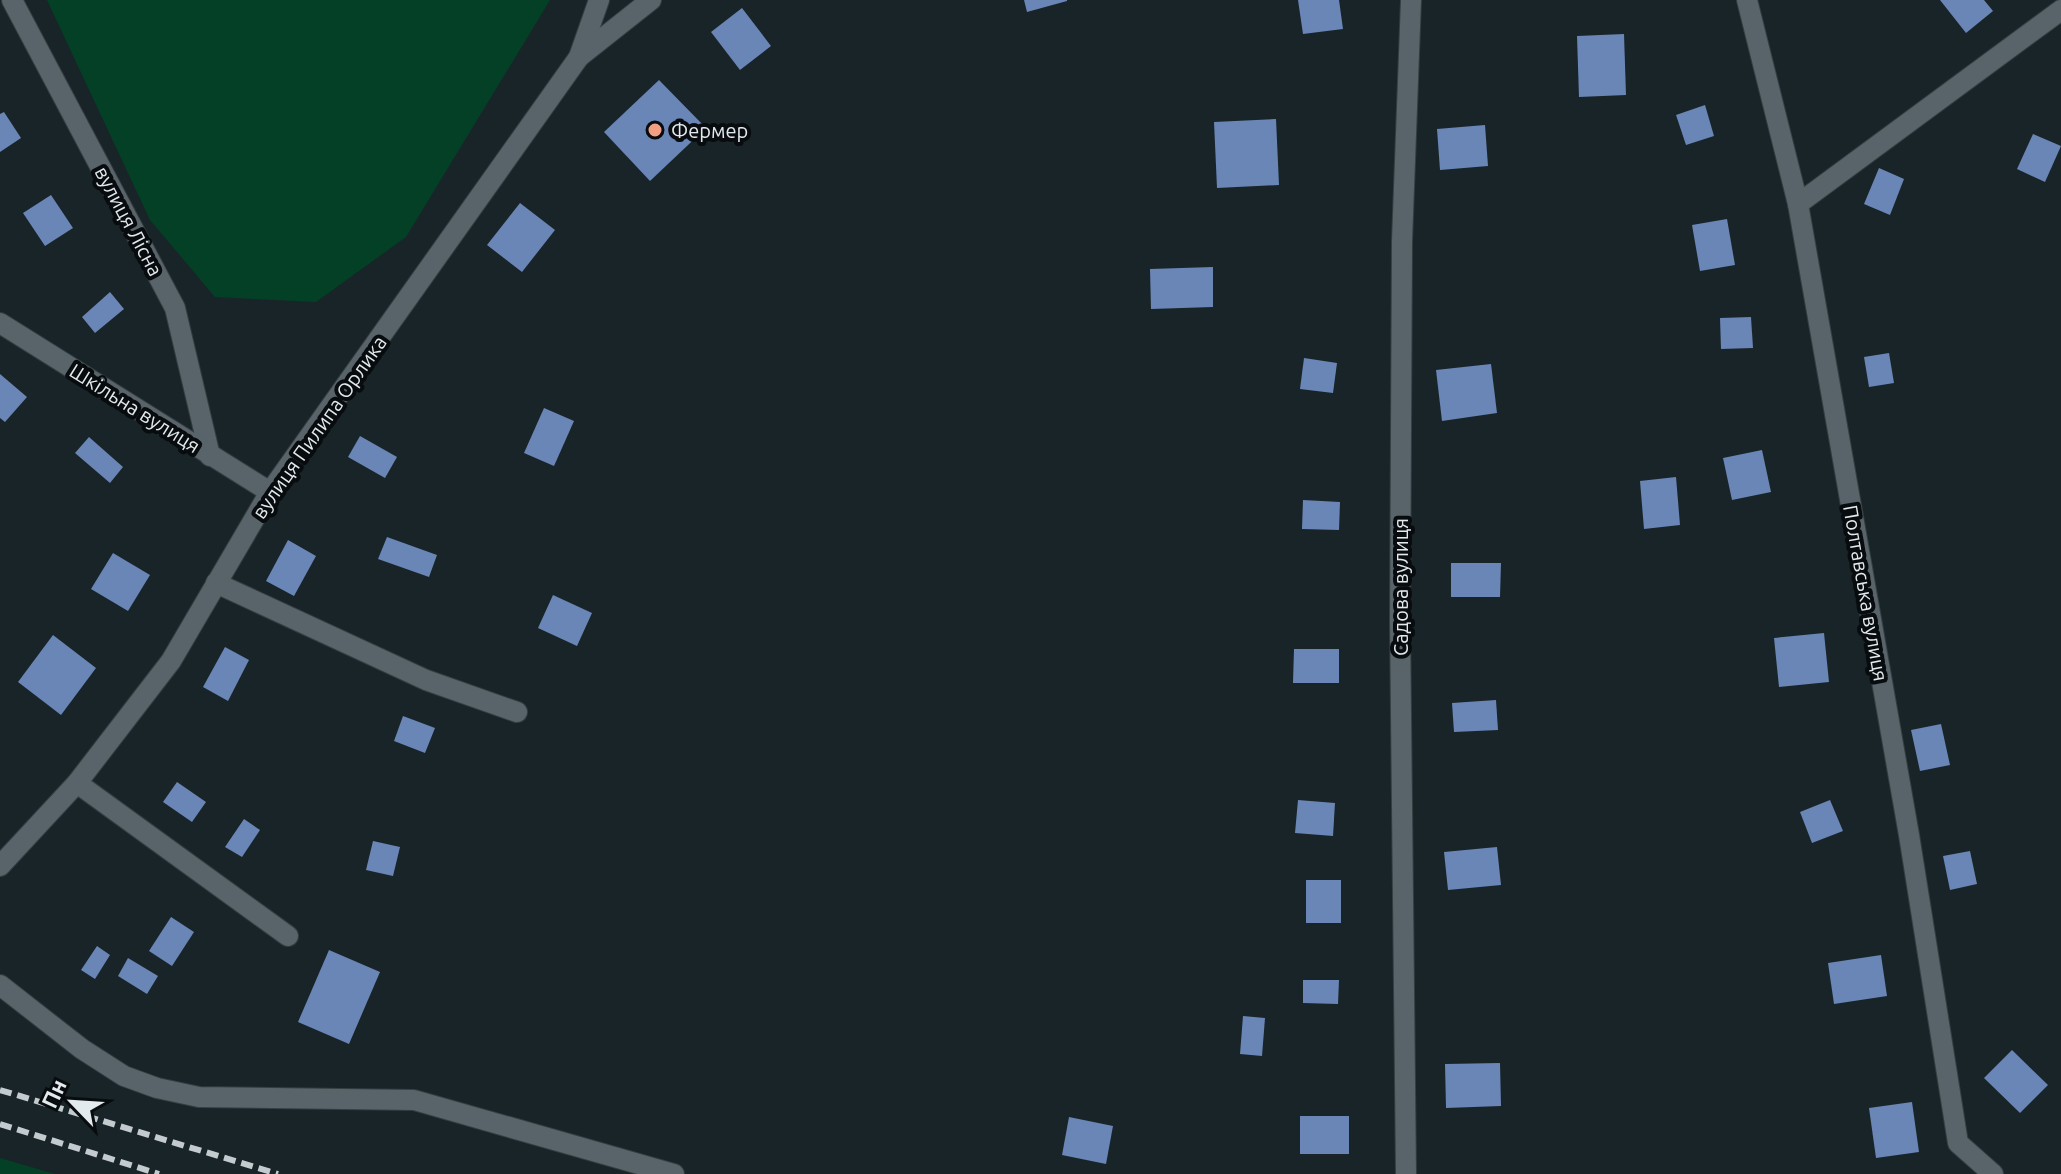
<svg xmlns="http://www.w3.org/2000/svg" width="2061" height="1174" font-family="Ubuntu,sans-serif">
<rect width="100%" height="100%" fill="#192429"/>
<g fill="#044025">
<polygon points="47,0 550,0 406,237 316,302 215,297 150,220"/>
<polygon points="0,1158 55,1174 0,1174"/>
</g>
<g fill="#6986b6">
<polygon points="1024,0 1067,0 1067,1 1027,12"/>
<polygon points="1298,0 1339,0 1343,29 1303,34"/>
<polygon points="1940,0 1984,0 1993,11 1966,33"/>
<polygon points="742,8 771,46 740,70 711,32"/>
<polygon points="1624,34 1626,95 1579,97 1577,36"/>
<polygon points="659,80 706,128 650,181 604,132"/>
<polygon points="1705,105 1714,136 1686,145 1676,115"/>
<polygon points="4,112 21,138 0,152 0,114"/>
<polygon points="1276,119 1279,185 1217,188 1214,122"/>
<polygon points="1485,125 1488,166 1440,170 1437,129"/>
<polygon points="2033,134 2061,146 2045,182 2017,169"/>
<polygon points="1879,168 1904,179 1890,215 1864,204"/>
<polygon points="51,195 73,228 45,246 23,213"/>
<polygon points="520,203 555,230 522,272 487,245"/>
<polygon points="1727,219 1735,265 1700,271 1692,225"/>
<polygon points="1213,267 1213,307 1151,309 1150,269"/>
<polygon points="110,292 124,309 95,333 82,317"/>
<polygon points="1751,317 1753,348 1721,349 1720,318"/>
<polygon points="1889,353 1894,383 1869,387 1864,357"/>
<polygon points="1304,358 1337,363 1333,393 1300,389"/>
<polygon points="1491,364 1497,413 1442,421 1436,370"/>
<polygon points="0,374 27,397 5,422 0,418"/>
<polygon points="544,408 574,421 554,466 524,453"/>
<polygon points="360,436 397,457 385,478 348,457"/>
<polygon points="89,437 123,467 110,483 75,453"/>
<polygon points="1762,450 1771,492 1732,500 1723,458"/>
<polygon points="1676,477 1680,525 1644,529 1640,481"/>
<polygon points="1303,500 1340,502 1339,530 1302,529"/>
<polygon points="387,537 437,555 429,577 378,559"/>
<polygon points="288,540 316,556 294,596 266,581"/>
<polygon points="113,553 150,575 128,611 91,589"/>
<polygon points="1451,563 1501,563 1500,597 1451,597"/>
<polygon points="553,595 592,613 577,646 538,628"/>
<polygon points="1824,633 1829,682 1779,687 1774,638"/>
<polygon points="53,635 96,668 61,715 18,682"/>
<polygon points="225,647 249,660 228,701 203,687"/>
<polygon points="1294,649 1339,649 1339,683 1293,683"/>
<polygon points="1496,700 1498,730 1454,732 1452,703"/>
<polygon points="403,716 435,728 425,753 394,741"/>
<polygon points="1941,724 1950,765 1920,771 1911,730"/>
<polygon points="177,782 206,802 192,822 163,802"/>
<polygon points="1298,800 1335,803 1333,836 1295,833"/>
<polygon points="1830,800 1843,831 1812,843 1800,812"/>
<polygon points="244,819 260,830 242,857 225,847"/>
<polygon points="373,841 400,847 393,876 366,870"/>
<polygon points="1497,847 1501,885 1448,890 1444,852"/>
<polygon points="1970,851 1977,884 1950,890 1943,856"/>
<rect x="1306" y="880" width="35" height="43"/>
<polygon points="171,917 194,932 172,966 149,951"/>
<polygon points="97,946 110,955 95,979 81,970"/>
<polygon points="329,950 380,972 349,1044 298,1022"/>
<polygon points="1881,955 1887,996 1834,1004 1828,963"/>
<polygon points="128,958 158,976 147,994 118,976"/>
<polygon points="1303,980 1339,980 1338,1004 1303,1003"/>
<polygon points="1243,1016 1265,1018 1262,1056 1240,1054"/>
<polygon points="2012,1050 2048,1085 2020,1113 1984,1078"/>
<polygon points="1500,1063 1501,1106 1446,1108 1445,1064"/>
<polygon points="1912,1102 1919,1152 1876,1158 1869,1108"/>
<rect x="1300" y="1116" width="49" height="38"/>
<polygon points="1069,1117 1113,1126 1106,1164 1062,1155"/>
</g>
<g fill="none" stroke-linecap="round" stroke-linejoin="round">
<defs>
<g id="minor">
<polyline points="12,0 175,308 210,456"/>
<polyline points="1747,0 1798,204 1909,835 1958,1143 1993,1174"/>
<polyline points="579,57 599,0"/>
<polyline points="1798,204 2061,10"/>
<polyline points="0,323 270,492"/>
<polyline points="216,583 426,680 517,712"/>
<polyline points="77,783 288,936"/>
<polyline points="0,866 77,783 171,661 270,492 579,57 651,0"/>
<polyline points="0,985 82,1049 124,1076 157,1088 199,1097 414,1100 674,1174"/>
<polyline points="1406,1174 1400,622 1402,241 1411,0"/>
</g>
</defs>
<use href="#minor" stroke="#353e41" stroke-width="22"/>
<use href="#minor" stroke="#58646a" stroke-width="20"/>
<g stroke="#c3cbce" stroke-width="6" stroke-dasharray="12 6" stroke-linecap="butt">
<polyline points="0,1090 278,1174"/>
<polyline points="0,1124 159,1174"/>
</g>
</g>
<circle fill="#f39f84" stroke="#080c0f" stroke-width="3" cx="655" cy="130" r="8"/>
<g text-anchor="middle" dominant-baseline="central" stroke-width="8" stroke-linejoin="round" paint-order="stroke">
<g font-size="20" fill="#e3eaed" stroke="#080c0f" text-anchor="start">
<text x="671" y="130">Фермер</text>
</g>
<g font-size="20" fill="#e3eaed" stroke="#080c0f">
<text transform="translate(129 221) rotate(62)">вулиця Лісна</text>
<text transform="translate(135 408) rotate(32)">Шкільна вулиця</text>
<text transform="translate(319 427) rotate(-55)">вулиця Пилипа Орлика</text>
<text transform="translate(1400 587) rotate(-90)">Садова вулиця</text>
<text transform="translate(1866 593) rotate(80)">Полтавська вулиця</text>
</g>
</g>
<g transform="translate(72 1102) rotate(295)" stroke="#080c0f" stroke-width="6" paint-order="stroke">
<path d="M0-6L14 30L0 20L-14 30Z" fill="#e3eaed"/>
<text y="-12" font-size="22" font-weight="bold" text-anchor="middle" fill="#e3eaed">Пн</text>
</g>
</svg>
